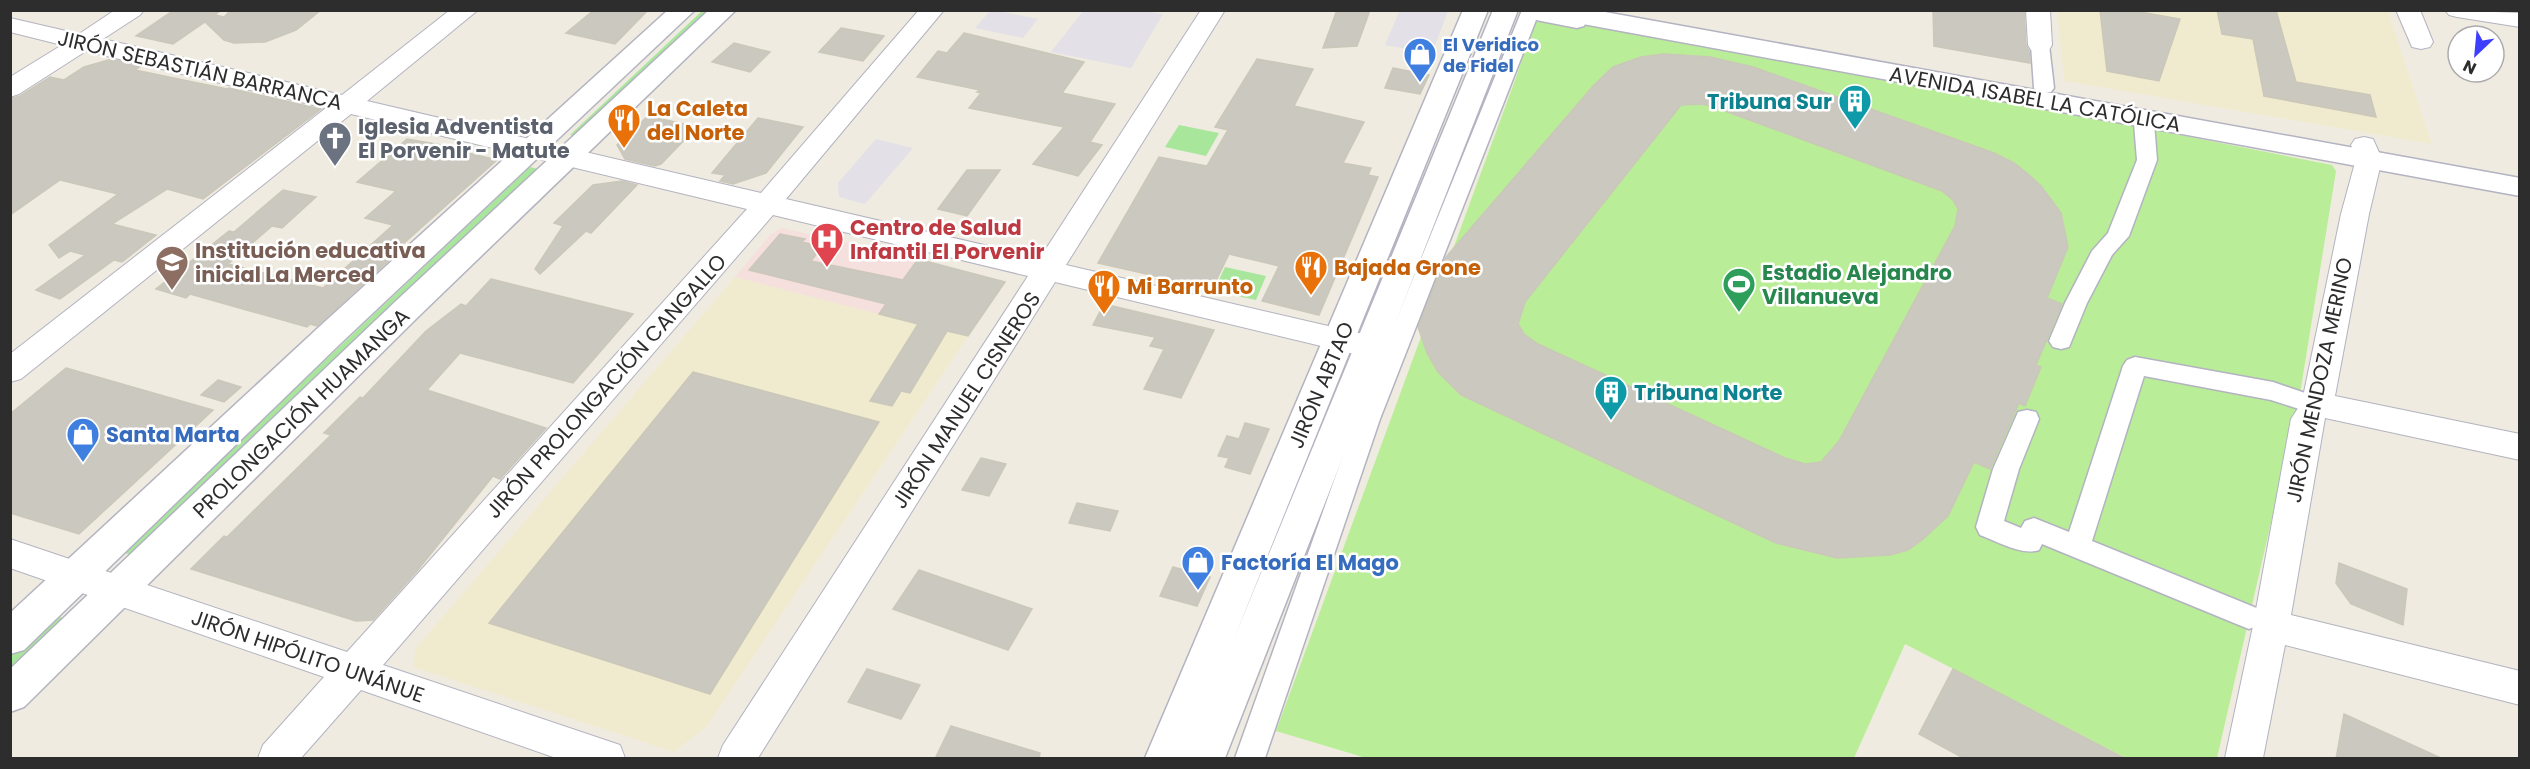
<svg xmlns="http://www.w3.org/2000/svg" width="2530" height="769" font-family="Poppins,sans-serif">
<rect width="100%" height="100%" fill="#efebe0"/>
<g fill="#e3e0e7">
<polygon points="1084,10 1143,11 1163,14 1131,68 1051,52"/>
<polygon points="1400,10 1448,11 1432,53 1385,45"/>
<polygon points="990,11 998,11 1038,19 1023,38 975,28"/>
<polygon points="876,139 913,148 865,204 839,197 838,183"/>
</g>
<g fill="#f0ebcf">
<polygon points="2057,11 2388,11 2432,144 2064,81"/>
<polygon points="735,277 968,336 707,726 674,752 413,667 415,649"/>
</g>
<polygon fill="#f5e0dd" points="782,228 918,259 879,314 735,277 771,234"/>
<g fill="#a7e69b">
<polygon points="702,11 721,11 587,139 570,135"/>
<polygon points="1179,125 1219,133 1206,156 1165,147"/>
<polygon points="530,167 551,172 147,560 122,552"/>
<polygon points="1225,267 1266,276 1256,300 1214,291"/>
<polygon points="66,617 11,685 11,653 50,618"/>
</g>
<polygon fill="#b9ed97" points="1552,19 2053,110 2332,165 2336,171 2299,400 2217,758 2126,758 1905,644 1854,758 1366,758 1276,731 1421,337 1417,323 1431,279 1453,249 1518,72 1533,22"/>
<g fill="#cac8bf" stroke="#cbc7b9" stroke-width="1.5" fill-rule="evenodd">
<polygon points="174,10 221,10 215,15 224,17 231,10 321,10 296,30 265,42 234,43 224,40 205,22 173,44 136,36"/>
<polygon points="594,10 648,10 615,44 566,33"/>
<polygon points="1337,10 1370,10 1357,46 1323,48"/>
<polygon points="1933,10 2024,10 2026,45 2029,51 2030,63 1934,46"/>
<polygon points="2100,10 2129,10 2180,19 2159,81 2107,71"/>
<polygon points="2217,10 2276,10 2296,82 2370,95 2376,117 2264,96 2253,39 2222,34"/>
<polygon points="841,28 884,36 863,61 819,52"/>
<polygon points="964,33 1084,62 1062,93 1115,104 1090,142 1102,145 1078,176 1033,164 1064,127 969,108 981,93 977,92 980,90 917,77 938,51 947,53"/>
<polygon points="734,43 770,52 750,72 712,62"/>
<path d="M1664 54 1710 57 1753 67 1994 153 2014 163 2028 174 2041 186 2061 213 2068 247 2047 298 2062 304 2036 365 2041 367 2025 406 2019 403 1990 469 1974 462 1948 516 1922 540 1908 550 1890 555 1837 558 1776 543 1461 395 1438 372 1427 353 1418 327 1446 257 1594 85 1613 67 1641 57ZM1702 104 1717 108 1942 191 1953 200 1958 209 1955 226 1839 441 1821 462 1805 464 1785 458 1538 344 1524 334 1518 324 1525 302 1681 105Z"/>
<polygon points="112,59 141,66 135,70 227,89 229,88 321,109 203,199 167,189 112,224 156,235 122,262 114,260 60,299 36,290 85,255 70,251 59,258 49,245 118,194 60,180 10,215 10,99 20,96 50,77 64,80 84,67"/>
<polygon points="1257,59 1313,69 1294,106 1364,122 1343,163 1371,168 1368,175 1378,177 1319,315 1262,301 1279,266 1229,254 1212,289 1098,263 1159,157 1207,166 1228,130 1215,127"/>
<polygon points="1393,68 1429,75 1420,94 1385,88"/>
<polygon points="648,116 697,127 661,164 655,166 625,159 617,145"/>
<polygon points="758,118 803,127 766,173 733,184 720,181 725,175 712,173"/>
<polygon points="407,139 453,147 451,149 497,160 385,260 388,261 317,326 310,324 307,327 190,294 186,298 156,289 229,231 234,232 283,190 316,197 282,228 272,226 228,264 323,288 393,225 365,218 396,191 357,182"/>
<polygon points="967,170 1000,170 967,216 938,209"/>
<polygon points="622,181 637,185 591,233 586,231 540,274 535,269 563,226 554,223 593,185"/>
<polygon points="780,234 805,239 802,242 822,247 811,261 903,280 918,259 1005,282 968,336 947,331 910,393 901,391 892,406 870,401 918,324 879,314 886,304 749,270"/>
<polygon points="491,279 633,314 573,383 460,353 427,390 546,428 500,479 493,476 417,571 373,620 356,621 191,569 224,536 227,537 331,435 324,433 360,397 363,398 426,331 461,304 466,306"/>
<polygon points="1104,304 1214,330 1181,398 1144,389 1164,349 1150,346 1155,337 1093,325"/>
<polygon points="66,368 213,410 79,534 10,513 10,414"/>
<polygon points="693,372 879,422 710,694 489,623"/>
<polygon points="218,380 241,387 224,402 201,395"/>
<polygon points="1245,423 1269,429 1250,474 1225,467 1229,458 1218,456 1227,436 1239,439"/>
<polygon points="981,458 1006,464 989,496 962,490"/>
<polygon points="1077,503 1118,511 1110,531 1069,523"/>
<polygon points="2339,563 2407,589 2403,625 2351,604 2336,583"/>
<polygon points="1173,567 1210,577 1197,606 1160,596"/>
<polygon points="919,570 1032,609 1008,650 893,609"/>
<polygon points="867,669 920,685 901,719 848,702"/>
<polygon points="1953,669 2126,759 1965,759 1919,734"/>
<polygon points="2344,714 2443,759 2336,759"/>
<polygon points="951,726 1040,753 1039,759 935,759"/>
</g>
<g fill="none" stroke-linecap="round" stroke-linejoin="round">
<defs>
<g id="pedestrian">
<polygon points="1522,10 1545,10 1584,18 1586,22 1584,26 1577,28 1536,20 1380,419 1265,758 1235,758 1356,419"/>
<polygon points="2040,39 2047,41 2049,45 2054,88 2051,92 2037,92 2034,88 2031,45 2033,41"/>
<polygon points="2144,117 2151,119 2154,123 2157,160 2129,236 2112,255 2087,303 2069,347 2061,349 2053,347 2049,341 2065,303 2092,251 2108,233 2137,160 2134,123 2137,119"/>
<path d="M2135 357 2273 382 2308 394 2311 400 2308 406 2299 409 2271 400 2144 376 2092 541 2259 609 2263 617 2259 625 2249 629 2239 625 2042 544 2039 550C2021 556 1997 541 1980 535L1976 527 1993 469 2015 419 2018 412 2027 410 2036 412 2039 419 2019 469 2004 521 2021 528 2025 521 2034 518 2069 532 2123 366 2127 360Z"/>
</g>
<g id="minor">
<polygon points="115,10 144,10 140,15 103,39 342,95 450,10 478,10 367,101 761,193 919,10 944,10 786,199 1040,258 1201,10 1225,10 1066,265 1367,335 1378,338 1382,346 1378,354 1367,357 1055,282 758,758 718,758 723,745 1028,276 773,215 383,665 620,745 625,758 556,758 361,690 301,758 258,758 263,745 324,677 10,568 10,539 347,652 747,209 351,114 21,379 10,382 10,354 326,108 86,51 19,94 10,97 10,77 62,45 10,32 10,18 79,34"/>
<polygon points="2026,10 2050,10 2052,45 2049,50 2040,52 2031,50 2028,45"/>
<polygon points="2396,10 2420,10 2433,42 2430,47 2421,49 2412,47"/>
<polygon points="2445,10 2520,13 2520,27 2457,17 2449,15"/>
<polygon points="2364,137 2373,139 2382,159 2369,214 2335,396 2520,434 2520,460 2325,418 2291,615 2520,671 2520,705 2285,645 2263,758 2225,758 2253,626 2291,419 2302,402 2341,214 2356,159 2351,145 2355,139"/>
</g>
<g id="tertiary">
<polygon points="668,10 695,10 341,343 24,650 10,654 10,613 319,327"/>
<polygon points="709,10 736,10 419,316 24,707 10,712 10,669 397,300"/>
<polygon points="1463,10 1488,10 1233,641 1493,10 1518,10 1225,758 1145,758"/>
<polygon points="1538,10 1594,10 2520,178 2520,196 1550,18 1541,15"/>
</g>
</defs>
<use href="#pedestrian" stroke="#b3b3c1" stroke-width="3"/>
<use href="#minor" stroke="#b3b3c1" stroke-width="2"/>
<use href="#tertiary" stroke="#b3b3c1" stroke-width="3"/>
<use href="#pedestrian" fill="#fff" fill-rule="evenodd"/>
<use href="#minor" fill="#fff" fill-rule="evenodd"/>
<use href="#tertiary" fill="#fff" fill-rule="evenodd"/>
</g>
<defs>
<symbol id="shop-pin" viewBox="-11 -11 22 30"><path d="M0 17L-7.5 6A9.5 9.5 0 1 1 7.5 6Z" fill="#3f7fe0" stroke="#fff"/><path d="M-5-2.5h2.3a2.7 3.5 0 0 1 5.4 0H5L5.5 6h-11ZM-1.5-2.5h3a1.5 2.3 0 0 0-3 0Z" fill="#fff"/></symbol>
<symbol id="building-pin" viewBox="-11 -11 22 30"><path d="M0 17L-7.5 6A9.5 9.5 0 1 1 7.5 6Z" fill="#0f9aa8" stroke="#fff"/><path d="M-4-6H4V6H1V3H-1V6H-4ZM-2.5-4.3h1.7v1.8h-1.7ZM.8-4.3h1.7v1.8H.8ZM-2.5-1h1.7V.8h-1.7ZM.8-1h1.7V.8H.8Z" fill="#fff"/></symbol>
<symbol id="restaurant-pin" viewBox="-11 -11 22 30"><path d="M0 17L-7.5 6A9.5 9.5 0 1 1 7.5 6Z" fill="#e8710a" stroke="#fff"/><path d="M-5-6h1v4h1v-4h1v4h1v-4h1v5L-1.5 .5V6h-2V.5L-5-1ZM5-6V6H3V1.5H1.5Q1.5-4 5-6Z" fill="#fff"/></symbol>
<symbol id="church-pin" viewBox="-11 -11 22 30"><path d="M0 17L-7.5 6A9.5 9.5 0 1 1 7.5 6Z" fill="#6b7280" stroke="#fff"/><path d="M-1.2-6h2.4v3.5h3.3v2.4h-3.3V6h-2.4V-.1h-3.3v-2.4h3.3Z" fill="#fff"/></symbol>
<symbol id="hospital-pin" viewBox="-11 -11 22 30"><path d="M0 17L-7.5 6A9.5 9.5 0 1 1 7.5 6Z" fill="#e0444e" stroke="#fff"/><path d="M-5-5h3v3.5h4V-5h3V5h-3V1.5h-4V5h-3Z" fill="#fff"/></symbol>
<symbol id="school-pin" viewBox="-11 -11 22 30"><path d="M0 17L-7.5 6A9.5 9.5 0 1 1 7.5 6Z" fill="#8d6e63" stroke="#fff"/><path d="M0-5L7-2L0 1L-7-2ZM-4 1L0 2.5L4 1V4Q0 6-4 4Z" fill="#fff"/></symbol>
<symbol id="stadium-pin" viewBox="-11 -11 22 30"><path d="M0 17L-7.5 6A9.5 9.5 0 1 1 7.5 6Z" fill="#2e9e5b" stroke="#fff"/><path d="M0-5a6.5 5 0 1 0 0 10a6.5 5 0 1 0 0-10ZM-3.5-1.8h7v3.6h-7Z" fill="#fff"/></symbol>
</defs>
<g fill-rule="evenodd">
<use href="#shop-pin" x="1401" y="35" width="38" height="52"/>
<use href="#building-pin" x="1836" y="82" width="38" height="52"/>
<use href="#restaurant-pin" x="605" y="101" width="38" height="52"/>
<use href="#church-pin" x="316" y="119" width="38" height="52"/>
<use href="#hospital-pin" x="808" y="220" width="38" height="52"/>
<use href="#school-pin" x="153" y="243" width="38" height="52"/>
<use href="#restaurant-pin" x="1292" y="248" width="38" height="52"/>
<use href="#stadium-pin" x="1720" y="265" width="38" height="52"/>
<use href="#restaurant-pin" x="1085" y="267" width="38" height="52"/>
<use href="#building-pin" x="1592" y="373" width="38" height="52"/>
<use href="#shop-pin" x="64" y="415" width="38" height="52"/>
<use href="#shop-pin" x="1179" y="543" width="38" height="52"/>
</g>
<g text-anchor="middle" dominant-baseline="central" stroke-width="5" stroke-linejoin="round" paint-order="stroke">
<g font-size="18" font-weight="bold" fill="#366cbe" stroke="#fff" text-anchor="start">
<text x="1443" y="44">El Veridico<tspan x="1443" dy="21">de Fidel</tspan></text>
</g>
<g font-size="21" fill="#2d2d2d" stroke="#fff">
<text transform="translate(200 70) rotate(13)">JIRÓN SEBASTIÁN BARRANCA</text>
<text transform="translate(2035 99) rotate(10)">AVENIDA ISABEL LA CATÓLICA</text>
<text transform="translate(2319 380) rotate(-78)">JIRÓN MENDOZA MERINO</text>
<text transform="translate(1321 385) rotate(-67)">JIRÓN ABTAO</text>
<text transform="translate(606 386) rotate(-48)">JIRÓN PROLONGACIÓN CANGALLO</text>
<text transform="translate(966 400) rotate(-57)">JIRÓN MANUEL CISNEROS</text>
<text transform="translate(301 413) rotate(-44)">PROLONGACIÓN HUAMANGA</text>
<text transform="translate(308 656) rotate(19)">JIRÓN HIPÓLITO UNÁNUE</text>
</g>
<g font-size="21" font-weight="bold" fill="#0d838f" stroke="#fff" text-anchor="end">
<text x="1832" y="101">Tribuna Sur</text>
<text x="1634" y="392" text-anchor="start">Tribuna Norte</text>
</g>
<g font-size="21" font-weight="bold" fill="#c56008" stroke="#fff" text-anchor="start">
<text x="647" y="108">La Caleta<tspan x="647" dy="24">del Norte</tspan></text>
<text x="1334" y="267">Bajada Grone</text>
<text x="1127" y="286">Mi Barrunto</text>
</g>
<g font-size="21" font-weight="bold" fill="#5b616d" stroke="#fff" text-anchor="start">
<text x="358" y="126">Iglesia Adventista<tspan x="358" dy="24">El Porvenir - Matute</tspan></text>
</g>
<g font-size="21" font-weight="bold" fill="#be3a42" stroke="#fff" text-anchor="start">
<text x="850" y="227">Centro de Salud<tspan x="850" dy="24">Infantil El Porvenir</tspan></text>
</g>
<g font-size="21" font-weight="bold" fill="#785e54" stroke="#fff" text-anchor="start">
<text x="195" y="250">Institución educativa<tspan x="195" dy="24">inicial La Merced</tspan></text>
</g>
<g font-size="21" font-weight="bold" fill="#27864d" stroke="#fff" text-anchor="start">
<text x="1762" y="272">Estadio Alejandro<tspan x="1762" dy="24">Villanueva</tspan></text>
</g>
<g font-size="21" font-weight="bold" fill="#366cbe" stroke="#fff" text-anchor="start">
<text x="106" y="434">Santa Marta</text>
<text x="1221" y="562">Factoría El Mago</text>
</g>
</g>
<rect width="2530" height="769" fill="none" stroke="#2d2d2d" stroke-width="24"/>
<g transform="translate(2476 54) rotate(206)"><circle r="28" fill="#ffffff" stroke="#ababab" stroke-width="1.5"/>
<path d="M0-4.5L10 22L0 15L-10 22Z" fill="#3d3efe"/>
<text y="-9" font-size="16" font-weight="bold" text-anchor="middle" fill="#2d2d2d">N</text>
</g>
</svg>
